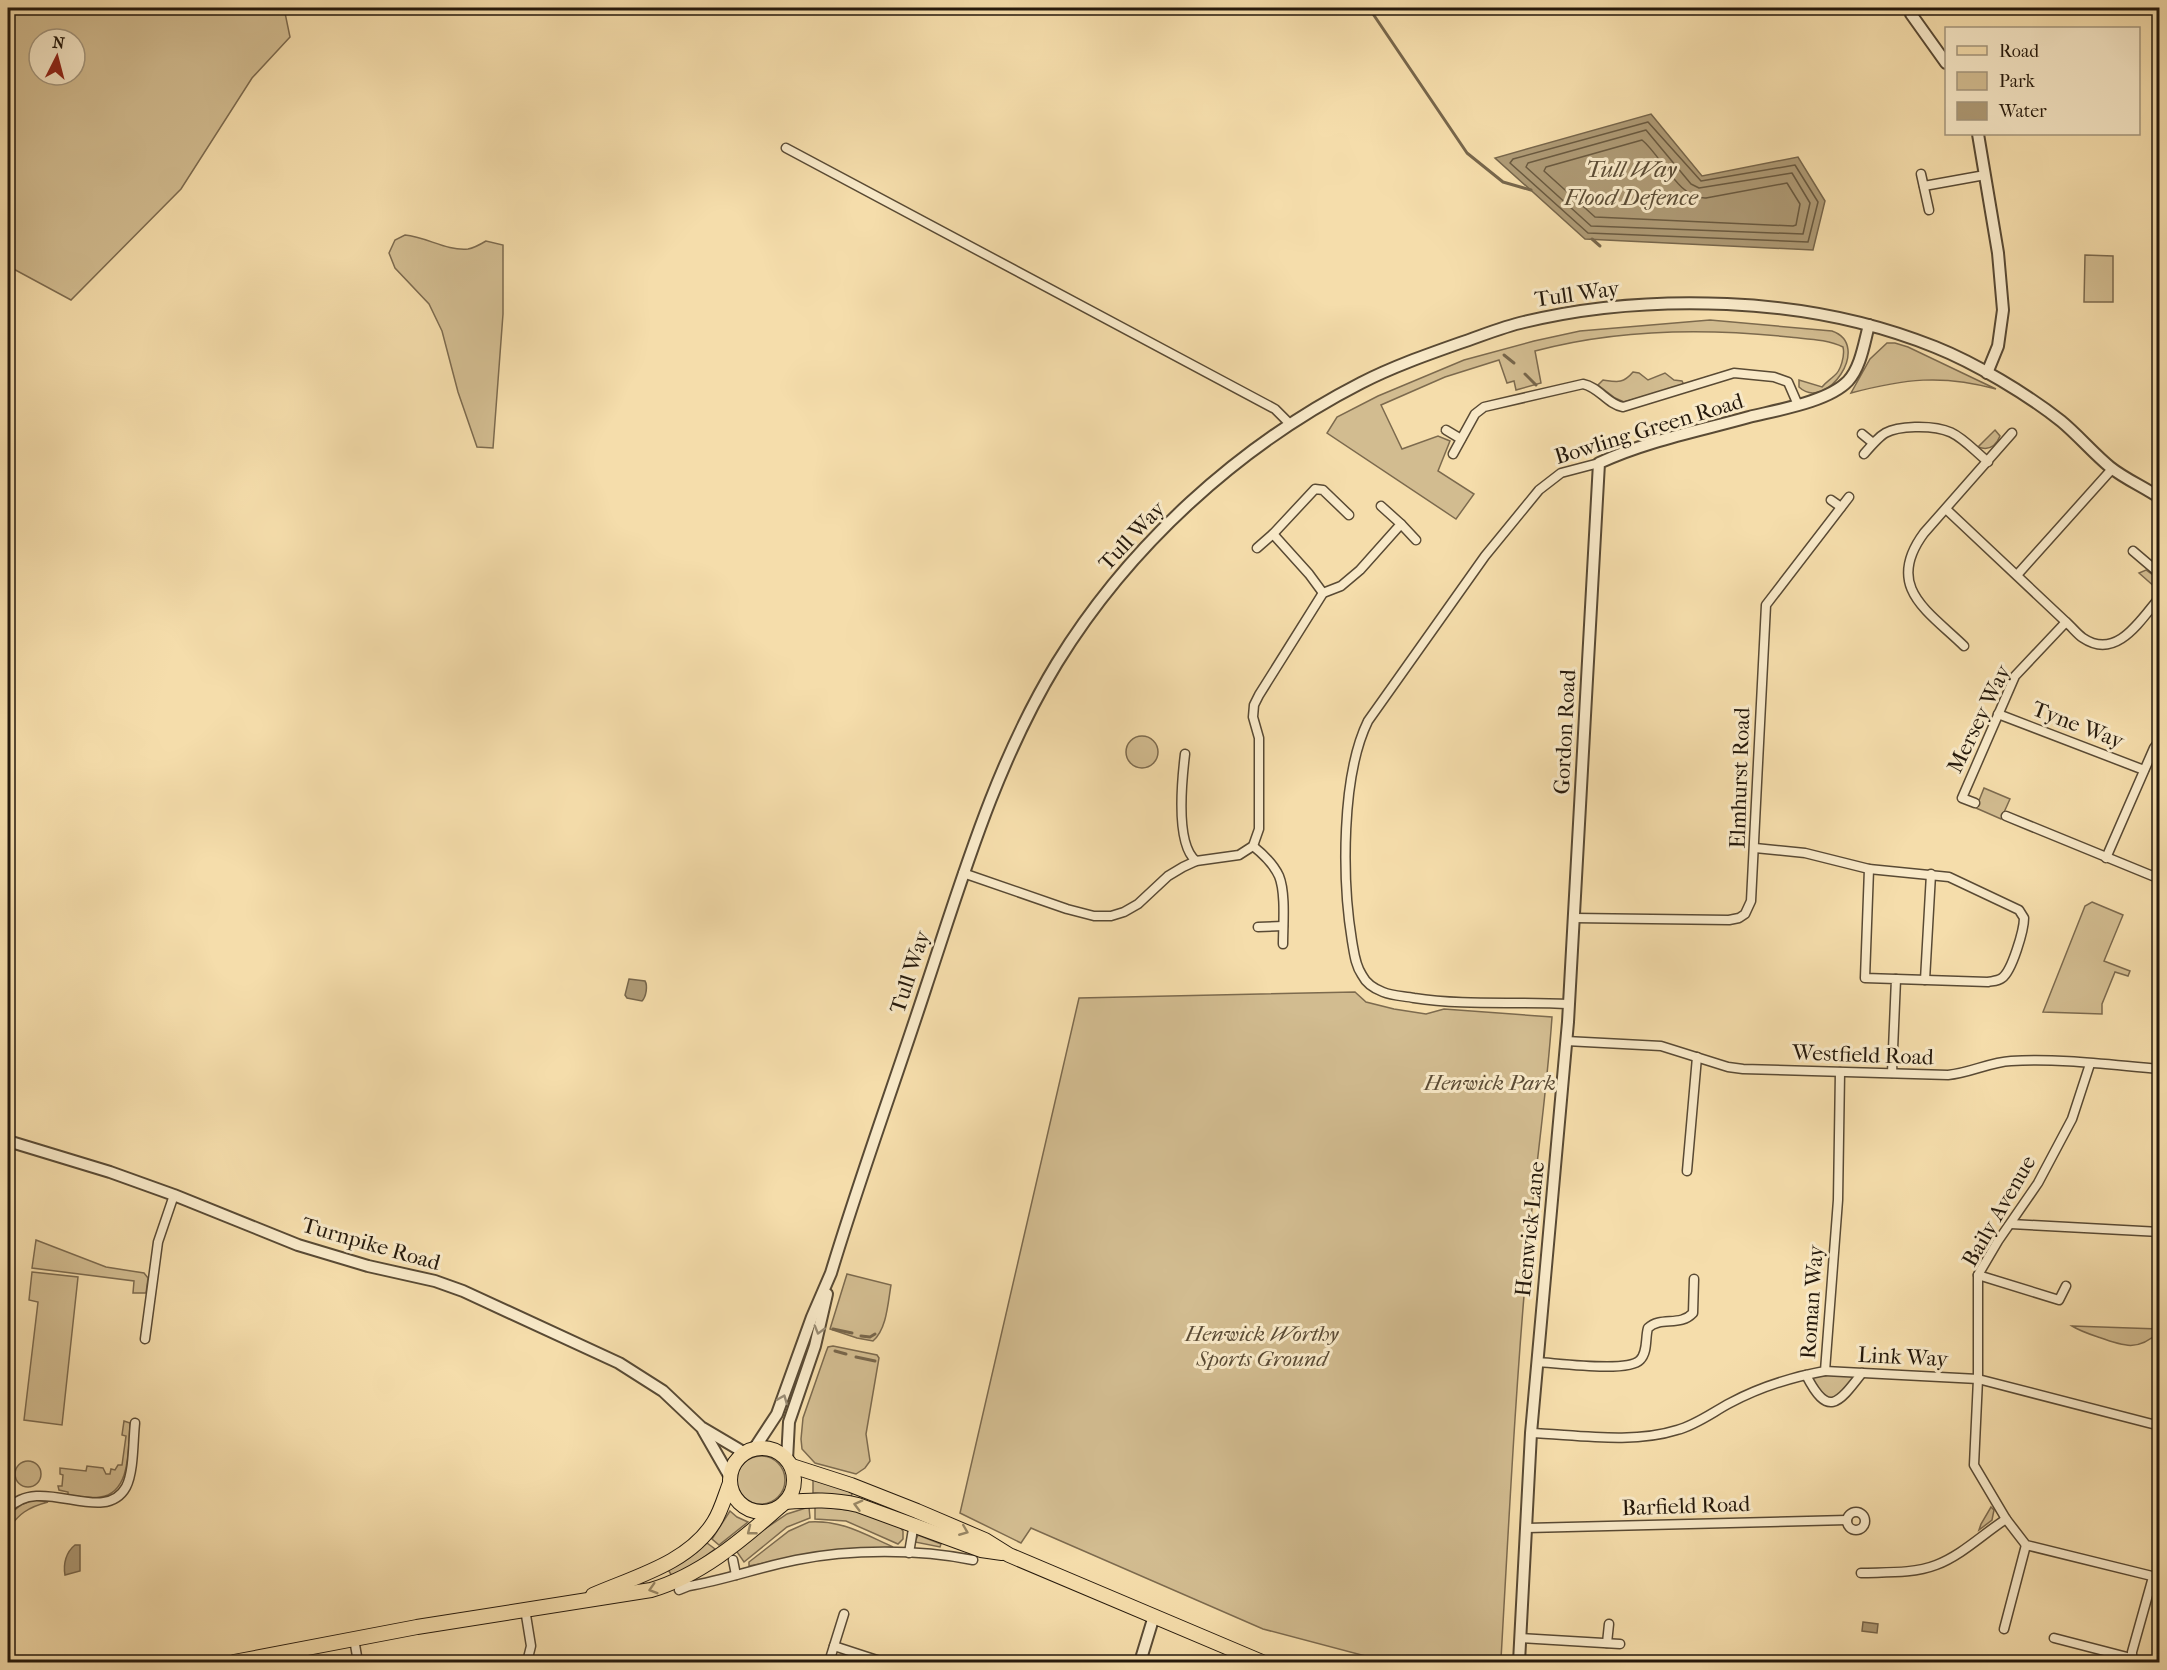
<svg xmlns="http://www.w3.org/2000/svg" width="2167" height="1670" font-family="'IM FELL French Canon',serif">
<rect width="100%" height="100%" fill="#f5ddab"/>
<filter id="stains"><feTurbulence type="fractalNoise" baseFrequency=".00333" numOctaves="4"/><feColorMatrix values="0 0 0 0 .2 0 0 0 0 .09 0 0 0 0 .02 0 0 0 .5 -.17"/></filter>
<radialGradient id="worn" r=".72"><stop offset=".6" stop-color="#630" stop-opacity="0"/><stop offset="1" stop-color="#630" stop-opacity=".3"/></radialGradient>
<g fill="#d2bc90" stroke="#7c6a4e" stroke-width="1.5" fill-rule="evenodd">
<path d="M8 8H284L290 37 252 78 181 189 71 300 8 266ZM39 39H75V75H39Z"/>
<path d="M405 235C427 237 446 251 468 249 474 248 481 244 486 241L503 245V314L493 448 477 447 458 392 442 331 429 304 395 268 389 253 395 240Z"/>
<polygon points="2085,255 2113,256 2113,302 2084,302"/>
<path d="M1710 320 1832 331C1873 345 1826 413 1799 387V380L1822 387C1826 382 1830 380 1834 376 1841 371 1845 355 1843 347 1828 339 1806 339 1789 337 1705 328 1617 329 1535 351L1541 383 1516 390 1514 381 1507 383 1499 360 1445 377 1381 405 1402 449 1438 436 1450 441 1438 471 1474 494 1456 519 1327 433 1337 417 1378 396 1464 360 1534 341 1580 331Z"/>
<path d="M1887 343H1895L1908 347 1996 389C1942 374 1904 379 1851 393L1870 359Z"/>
<path d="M1633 372 1639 373 1648 380 1665 373 1674 380 1682 381 1684 385 1624 402 1615 398 1598 385 1603 380C1617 382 1623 384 1633 372Z"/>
<path d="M1995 430 2000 436C1996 446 1989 451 1978 447Z"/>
<polygon points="2146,570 2157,578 2156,588 2139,573"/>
<circle cx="1142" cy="752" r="16"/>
<polygon points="1984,788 2010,799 2001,819 1976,808"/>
<polygon points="2092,902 2123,915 2104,961 2130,971 2128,976 2115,972 2102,1004 2102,1014 2043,1012 2085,906"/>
<path d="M1355 992 1366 1002 1394 1009 1426 1014 1444 1009 1552 1017C1547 1091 1536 1164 1529 1238 1516 1378 1509 1519 1501 1659L1498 1662H1388L1263 1629 1031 1528 1021 1543 960 1513 1079 998Z"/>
<polygon points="36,1240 106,1267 144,1273 148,1278 146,1293 133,1293 134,1281 32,1268"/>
<polygon points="32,1272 78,1277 62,1425 24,1420 38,1302 29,1300"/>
<path d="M847 1274 891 1285C888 1302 887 1329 873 1341L857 1338 830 1329Z"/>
<path d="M2072 1326 2159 1329V1332C2138 1352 2123 1346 2098 1337 2089 1334 2080 1331 2072 1326Z"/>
<polygon points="833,1346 877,1355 879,1358 866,1434 870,1461 865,1468 856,1474 815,1463 802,1449 801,1439 803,1418 826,1352 828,1347"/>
<polygon points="1862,1373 1829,1403 1806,1375"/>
<path d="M124 1421 130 1423V1426C128 1449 131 1493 100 1497 90 1499 78 1496 68 1495V1492L59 1490 58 1486H62L63 1475 60 1474V1468L86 1471 87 1466 103 1468 106 1474H110L111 1469 115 1470 118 1465H122L126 1436 122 1435Z"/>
<circle cx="761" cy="1480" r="24"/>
<circle cx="28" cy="1474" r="13"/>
<polygon points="813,1477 853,1491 851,1497 813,1493"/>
<path d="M35 1500 48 1502C29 1507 17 1514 8 1531 7 1512 18 1504 35 1500Z"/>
<polygon points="815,1506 857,1511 900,1527 903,1531 903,1539 898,1544 846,1521 815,1519"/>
<polygon points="809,1507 810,1518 787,1527 744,1562 735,1549 787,1514"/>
<polygon points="1991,1507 1994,1510 1992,1520 1979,1530 1981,1524"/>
<polygon points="730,1511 737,1517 748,1522 719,1545 712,1539"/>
<path d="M809 1522C842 1520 864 1534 893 1547 844 1550 797 1556 749 1566V1562L789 1531Z"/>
<polygon points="918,1535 941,1544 940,1547 915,1542"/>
<polygon points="707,1543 715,1549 692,1566 672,1576 667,1568 681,1562"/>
</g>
<g fill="#ae9a75" stroke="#77664b" stroke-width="1.5">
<polygon points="1651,114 1702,176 1798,157 1825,201 1813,250 1585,239 1495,158"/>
<path d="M629 979 645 981C648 986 646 997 642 1001L627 998 625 995Z"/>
<path d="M75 1545H80V1571L65 1575C63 1564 66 1552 75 1545Z"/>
<polygon points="1863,1622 1878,1624 1877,1633 1862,1631"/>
</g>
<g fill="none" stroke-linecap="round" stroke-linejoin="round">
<g stroke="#6a5a40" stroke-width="1.5">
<polygon points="1648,122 1701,181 1795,165 1818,202 1808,242 1588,233 1510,163 1513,159"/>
<polygon points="1646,130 1691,184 1699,188 1792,173 1810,203 1803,234 1591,226 1526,167 1528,163"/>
<path d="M1642 140C1662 156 1678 199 1706 198L1787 183 1800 204 1796 225 1793 226 1595 217 1544 171 1546 167Z"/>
</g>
<g stroke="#77664b" stroke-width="3">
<polyline points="1369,8 1467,153 1503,182 1531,190"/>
<polyline points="1592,239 1600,246"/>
<polyline points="1504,355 1514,363"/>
<polyline points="1525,374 1536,385"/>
<polyline points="833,1329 852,1333"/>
<polyline points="861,1336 870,1337 875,1334"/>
<polyline points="835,1351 846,1354"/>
<polyline points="856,1357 875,1361"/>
</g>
<defs>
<g id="minor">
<polyline points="786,148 1275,409 1290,424"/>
<polyline points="1921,174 1929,210"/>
<polyline points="1924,186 1985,175"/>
<polyline points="1446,430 1461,439"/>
<polyline points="1862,434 1873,443"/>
<path d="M1453 454 1475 414 1484 407 1583 384C1599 387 1607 404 1623 407L1734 373 1774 377 1788 382 1798 405"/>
<path d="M1864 454C1882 433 1886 428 1915 427 1955 426 1960 438 1988 462"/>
<polyline points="1831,500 1841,507"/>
<polyline points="1946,509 2066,622"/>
<polyline points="1401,524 1416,540"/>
<polyline points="1273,534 1315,489 1323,490 1349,515"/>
<polyline points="1257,548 1273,534 1309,574 1323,593"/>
<polyline points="2133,551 2160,574"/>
<polyline points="2017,575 2112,469"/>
<path d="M1964 646C1928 611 1884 587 1924 533L2012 433"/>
<polyline points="1998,714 2144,770"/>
<path d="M1185 754C1182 779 1175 844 1196 861"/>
<path d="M1975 803 1962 798 2015 676 2066 622C2072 627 2077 634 2083 638 2117 661 2141 619 2160 597"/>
<polyline points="2006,816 2160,879"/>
<path d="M1253 846C1263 854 1274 865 1279 876 1286 893 1283 926 1283 944"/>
<polyline points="1755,848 1805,853 1869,869 1865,978 1896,979 1892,1073"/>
<polyline points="2106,858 2154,748 2160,740"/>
<path d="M1869 869 1949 877 2019 910 2024 918C2024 930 2012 971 2002 978 1998 981 1993 981 1988 982L1896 979"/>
<polyline points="963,873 1067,909 1094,916 1111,916 1124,912 1138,904 1168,876 1183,867 1196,861 1239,855 1253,846 1259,829 1259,738 1253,717 1254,705 1259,695 1323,593 1341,586 1360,570 1401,524 1381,506"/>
<polyline points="1574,918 1729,920 1739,918 1745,914 1751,901 1766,605 1849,497"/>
<polyline points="1258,927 1283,926"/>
<polyline points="1925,980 1931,874"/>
<path d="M1569 1004C1517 1001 1466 1006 1414 998 1404 996 1393 996 1383 992 1375 989 1366 983 1362 975 1355 965 1354 952 1352 941 1342 880 1341 776 1368 721L1485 556 1539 490 1561 473 1599 463"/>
<path d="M1566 1041 1661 1046 1728 1067 1743 1069 1948 1075C1970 1073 1990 1062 2011 1061 2060 1058 2111 1065 2160 1069"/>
<polyline points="2090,1064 2072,1119 2038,1183 1998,1241 1978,1275 1978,1379 1974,1465 2006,1519 2026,1545 2160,1578"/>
<polyline points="1687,1171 1697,1057"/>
<polyline points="2011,1224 2160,1232"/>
<polyline points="1978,1275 2059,1300 2066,1286"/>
<polyline points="145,1339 158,1242 174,1195"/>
<path d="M1537 1362C1557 1363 1628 1373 1640 1360 1648 1352 1645 1338 1648 1328 1661 1316 1680 1327 1693 1313L1694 1279"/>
<polyline points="1825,1371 1978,1379 2160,1426"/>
<path d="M1806 1375C1828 1418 1838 1404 1862 1373"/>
<path d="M1531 1433C1578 1435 1633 1444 1677 1430 1696 1425 1713 1412 1730 1403 1760 1387 1792 1377 1825 1371L1838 1200 1840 1072"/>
<path d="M8 1509C40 1473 104 1527 126 1487 134 1472 133 1440 135 1423"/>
<circle cx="1856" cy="1521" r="9"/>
<polyline points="1527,1528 1847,1520"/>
<polyline points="909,1553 914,1523"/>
<polyline points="733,1560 736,1575"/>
<path d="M1861 1573C1885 1572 1913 1574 1936 1565 1962 1555 1983 1534 2006 1519"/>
<path d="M679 1590 689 1586C725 1580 760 1567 796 1560 850 1549 919 1549 973 1560"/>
<polyline points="525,1609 531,1646 527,1662"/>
<polyline points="2004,1629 2026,1545"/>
<polyline points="1520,1638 1620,1644"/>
<polyline points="2054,1638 2131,1658"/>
<polyline points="354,1639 358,1662"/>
<polyline points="1607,1643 1609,1624"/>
<polyline points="834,1646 883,1662"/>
<polyline points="8,1660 10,1662"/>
<polyline points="829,1662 844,1614"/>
<polyline points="2132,1662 2132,1652 2153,1577"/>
</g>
<g id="tertiary">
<polyline points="1910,8 1911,14 1946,63"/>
<polyline points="1978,134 1998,253 2003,310 1998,346 1987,373"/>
<polyline points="8,1141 110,1172 174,1195 298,1245 368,1266 435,1281 463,1291 619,1363 663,1391 701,1427 745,1453"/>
<polyline points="703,1430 730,1477"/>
<path d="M754 1449 777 1414 812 1317 831 1273C860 1177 895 1082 926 987 963 876 996 763 1057 663 1129 546 1238 446 1361 383 1392 367 1426 355 1460 343 1481 336 1502 327 1524 322 1590 306 1659 301 1727 304 1798 307 1868 320 1935 347 1975 363 2027 394 2061 421 2078 435 2093 453 2110 467 2125 479 2144 487 2160 498"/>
<polyline points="787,1460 789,1422 815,1346 827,1294"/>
<polyline points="1140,1662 1154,1616"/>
<path d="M1519 1662 1531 1433 1568 1022 1599 463C1646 441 1699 431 1749 417 1777 410 1828 402 1848 381 1861 367 1864 343 1869 325"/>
</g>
<g id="primary">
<circle cx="762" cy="1480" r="32"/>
<polyline points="792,1466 851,1485 917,1511 985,1540 1009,1555 1262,1662"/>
<path d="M785 1502C811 1500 833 1499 858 1505L981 1550 1002 1553"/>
<path d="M593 1595C634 1577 689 1563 714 1522 721 1511 725 1496 730 1483"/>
<path d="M234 1662 417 1627 651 1590C699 1576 741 1541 778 1508"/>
</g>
</defs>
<use href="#minor" stroke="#594a34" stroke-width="11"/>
<use href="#tertiary" stroke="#594a34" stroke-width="14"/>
<use href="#primary" stroke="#25190c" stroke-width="16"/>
<use href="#minor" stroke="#f8e9c8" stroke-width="8"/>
<use href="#tertiary" stroke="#f8e9c8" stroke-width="10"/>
<use href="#primary" stroke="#f5ddab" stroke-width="14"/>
</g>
<defs><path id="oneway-chevron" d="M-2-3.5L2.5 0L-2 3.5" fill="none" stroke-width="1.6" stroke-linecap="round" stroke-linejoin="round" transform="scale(1.5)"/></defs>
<g stroke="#998b73">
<use href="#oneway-chevron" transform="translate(819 1330) rotate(106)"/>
<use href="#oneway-chevron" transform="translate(783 1399) rotate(-68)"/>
</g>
<g stroke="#978563">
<use href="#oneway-chevron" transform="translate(858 1505) rotate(-165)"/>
<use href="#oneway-chevron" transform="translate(751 1531) rotate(142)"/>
<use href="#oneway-chevron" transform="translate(964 1531) rotate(22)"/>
<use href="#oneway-chevron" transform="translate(653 1589) rotate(163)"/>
</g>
<g text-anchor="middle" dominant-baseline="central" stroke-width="6" stroke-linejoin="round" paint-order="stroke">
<g font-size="22" fill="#25190c" stroke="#f8e9c8">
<text transform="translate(1577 294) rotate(-8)">Tull Way</text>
<text transform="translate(1649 429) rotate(-17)">Bowling Green Road</text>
<text transform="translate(1132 536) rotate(-47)">Tull Way</text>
<text transform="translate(1979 719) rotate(-64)">Mersey Way</text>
<text transform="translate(2078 725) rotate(21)">Tyne Way</text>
<text transform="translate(1565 732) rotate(-87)">Gordon Road</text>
<text transform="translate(1740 778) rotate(-88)">Elmhurst Road</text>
<text transform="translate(910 972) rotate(-72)">Tull Way</text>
<text transform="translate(1863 1055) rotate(2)">Westfield Road</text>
<text transform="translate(1999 1211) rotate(-60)">Baily Avenue</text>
<text transform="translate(1530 1229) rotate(-84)">Henwick Lane</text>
<text transform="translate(371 1244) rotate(16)">Turnpike Road</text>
<text transform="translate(1812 1302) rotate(-86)">Roman Way</text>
<text transform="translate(1903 1357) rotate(3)">Link Way</text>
<text transform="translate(1686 1506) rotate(-2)">Barfield Road</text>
</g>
<g font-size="22" font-style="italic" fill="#594a34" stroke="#f8e9c8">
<text x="1490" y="1083">Henwick Park</text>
<text x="1262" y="1334">Henwick Worthy<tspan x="1262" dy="25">Sports Ground</tspan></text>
</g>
<g font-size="24" font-style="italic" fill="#5c4d36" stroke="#f8e9c8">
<text x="1631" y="169">Tull Way<tspan x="1631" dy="28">Flood Defence</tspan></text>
</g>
</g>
<rect width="2167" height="1670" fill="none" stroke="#f5ddab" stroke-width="30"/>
<rect x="9" y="9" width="2149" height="1652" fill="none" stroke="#25190c" stroke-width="3"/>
<rect x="15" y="15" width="2137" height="1640" fill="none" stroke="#25190c" stroke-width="1.5"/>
<rect x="1945" y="27" width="195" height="108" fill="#f8e9c8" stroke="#a4967d" stroke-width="1.5"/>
<rect x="1957" y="46" width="30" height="9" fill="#f5ddab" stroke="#a4967d" stroke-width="1.5"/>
<text x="1999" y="57" font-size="18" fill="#25190c">Road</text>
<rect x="1957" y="72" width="30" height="18" fill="#d2bc90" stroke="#a4967d" stroke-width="1.5"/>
<text x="1999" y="87" font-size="18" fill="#25190c">Park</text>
<rect x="1957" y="102" width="30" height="18" fill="#ae9a75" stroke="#a4967d" stroke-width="1.5"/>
<text x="1999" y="117" font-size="18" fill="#25190c">Water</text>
<g transform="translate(57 57) rotate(6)"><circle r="28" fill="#f8e9c8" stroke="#a4967d" stroke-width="1.5"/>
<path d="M0-4.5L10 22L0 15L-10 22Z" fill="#8f2418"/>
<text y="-9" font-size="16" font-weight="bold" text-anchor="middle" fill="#25190c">N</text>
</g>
<rect width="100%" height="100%" filter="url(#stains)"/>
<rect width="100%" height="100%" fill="url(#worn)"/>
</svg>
